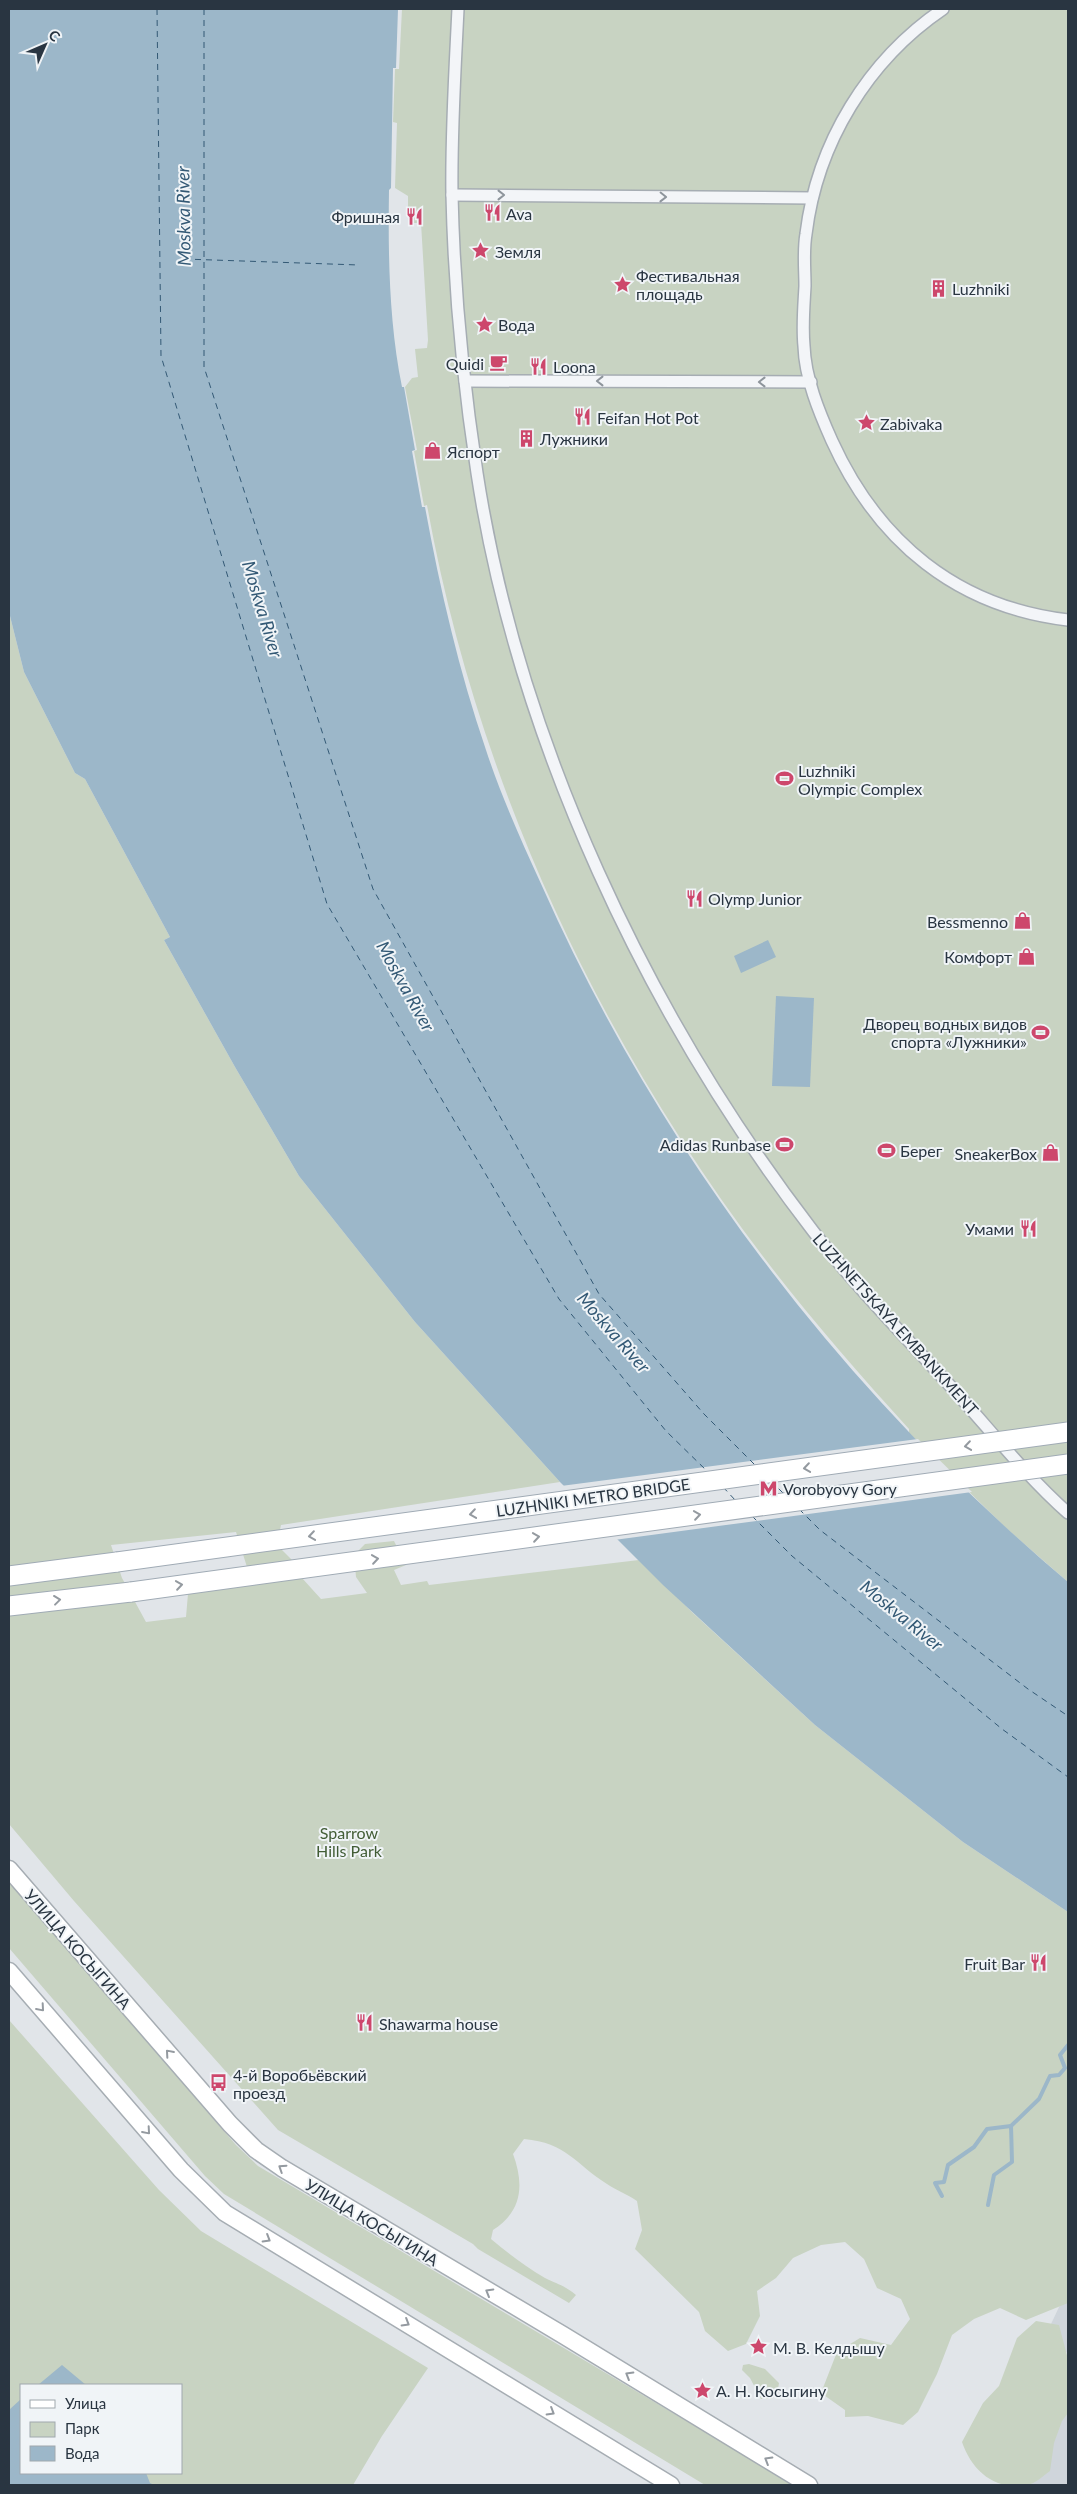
<svg xmlns="http://www.w3.org/2000/svg" width="1077" height="2494" font-family="Lato,sans-serif">
<rect width="100%" height="100%" fill="#e1e5e9"/>
<g fill="#cfd5db">
<polygon points="1068,2288 1068,2353 1043,2341"/>
<polygon points="1068,2369 1068,2485 1018,2485"/>
</g>
<g fill="#c8d3c2" fill-rule="evenodd">
<path d="M402 9H1068V1582L1006 1528 909 1433V1429C859 1374 810 1318 765 1259 597 1039 476 778 427 505L424 506 414 451 417 450 405 387 412 378 418 377 415 349 427 348 428 340 421 223H408V196L395 188 397 123 393 122 395 69H399Z"/>
<path d="M9 612 24 672 75 773 85 779 170 937 164 940 235 1067 299 1176 415 1322 560 1482 281 1525 277 1545 295 1563 302 1578 321 1599 367 1593 356 1577 354 1555 365 1544 394 1541 406 1565 394 1570 401 1585 427 1581 429 1585 639 1560 694 1614 815 1725 963 1842 1068 1912V2303L1026 2320 1000 2308 974 2319 952 2335 937 2374 918 2412 903 2425 868 2416 845 2417V2410L821 2393 837 2352 860 2338 891 2345 910 2319 901 2299 877 2288 864 2259 845 2242 821 2245 793 2258 776 2278 757 2291 760 2316 746 2344 728 2351 705 2331 699 2312 635 2249 642 2230 637 2201C627 2194 616 2190 607 2184 574 2163 567 2143 524 2139L513 2154C524 2184 523 2211 493 2230L491 2239C508 2253 526 2267 545 2278 557 2284 564 2285 576 2295L569 2303 478 2249 473 2244 278 2130 74 1901 9 1824ZM236 1532 252 1583 188 1594 186 1617 146 1622 122 1578 111 1545Z"/>
<polygon points="9,1882 236,2145 258,2166 794,2485 705,2485 224,2194 205,2176 9,1948"/>
<path d="M9 2020 159 2190 201 2231 428 2368 382 2436 353 2485H9ZM21 2385H181V2473H21Z"/>
<path d="M1036 2321 1059 2325 1068 2359V2413L1062 2421 1054 2443 1050 2471C1044 2475 1035 2484 1027 2485 995 2491 972 2471 962 2442L983 2403 999 2386 1017 2338Z"/>
<polygon points="749,2364 765,2369 779,2383 777,2395 771,2399 761,2399 750,2378 742,2370 743,2365"/>
</g>
<g fill="#9cb7c9">
<path d="M9 9H398L396 68H393L391 188 389 190C388 255 389 323 402 387H404L415 450 412 451 422 507H425C440 589 459 671 486 750 501 796 522 842 542 886 661 1154 844 1393 1068 1582V1912L963 1842 815 1725 663 1585 560 1482 415 1322 299 1176 235 1067 164 940 170 937 85 779 75 773 24 672 9 612Z"/>
<polygon points="768,940 776,957 741,973 734,956"/>
<polygon points="776,996 814,998 810,1087 772,1086"/>
<polygon points="62,2365 86,2385 38,2385"/>
<polygon points="21,2399 21,2473 146,2473 150,2483 154,2485 9,2485 9,2410"/>
</g>
<polygon fill="#e1e5e9" points="918,1439 972,1492 614,1540 561,1486"/>
<g fill="none" stroke-linecap="round" stroke-linejoin="round">
<g stroke="#9cb7c9" stroke-width="4">
<polyline points="942,2196 935,2183 944,2182 948,2165 974,2147 987,2129 1011,2126"/>
<polyline points="988,2205 994,2175 1012,2162 1011,2126 1039,2099 1050,2076 1059,2075 1065,2068 1060,2055 1068,2045"/>
</g>
<g stroke="#335975" stroke-width="1" stroke-dasharray="6 5" stroke-linecap="butt">
<polyline points="157,9 161,356 327,904 559,1299 666,1431 708,1472"/>
<polyline points="204,9 204,367 373,889 599,1294 704,1414 756,1466"/>
<polyline points="184,259 359,265"/>
<polyline points="771,1481 784,1494"/>
<polyline points="723,1487 736,1501"/>
<polyline points="799,1509 820,1530 1028,1689 1068,1716"/>
<polyline points="752,1516 792,1556 1002,1729 1068,1777"/>
</g>
<defs>
<g id="street">
<path d="M458 9C455 71 451 133 452 195 454 287 463 381 477 473 518 741 648 1017 813 1231 853 1283 898 1329 942 1377 985 1423 1021 1471 1068 1513"/>
<path d="M943 9C868 60 817 143 806 234 803 251 805 269 805 286 804 305 802 326 804 346 805 378 819 412 832 441 878 542 957 607 1068 620"/>
<polyline points="452,195 812,198"/>
<polyline points="465,381 811,382"/>
</g>
<g id="secondary">
<polyline points="9,1869 230,2124 256,2150 282,2168 563,2335 809,2485"/>
<polyline points="9,1971 181,2170 225,2213 671,2485"/>
</g>
<g id="primary">
<polyline points="9,1576 117,1562"/>
<polyline points="9,1606 131,1592"/>
</g>
</defs>
<use href="#street" stroke="#a6adb3" stroke-width="14"/>
<use href="#secondary" stroke="#a6adb3" stroke-width="19"/>
<use href="#primary" stroke="#a0abb5" stroke-width="21"/>
<use href="#street" stroke="#f3f5f8" stroke-width="11"/>
<use href="#secondary" stroke="#fff" stroke-width="16"/>
<use href="#primary" stroke="#fff" stroke-width="19"/>
<defs>
<g id="primary-bridge">
<polyline points="117,1562 1068,1432"/>
<polyline points="131,1592 1068,1464"/>
</g>
</defs>
<use href="#primary-bridge" stroke="#a0abb5" stroke-width="21" stroke-linecap="butt"/>
<use href="#primary-bridge" stroke="#fff" stroke-width="19"/>
</g>
<defs><path id="oneway-chevron" d="M-2-3.5L2.5 0L-2 3.5" fill="none" stroke-width="1.6" stroke-linecap="round" stroke-linejoin="round" transform="scale(1.25)"/></defs>
<g stroke="#8e959c">
<use href="#oneway-chevron" transform="translate(501 195)"/>
<use href="#oneway-chevron" transform="translate(663 197) rotate(1)"/>
<use href="#oneway-chevron" transform="translate(600 381) rotate(-180)"/>
<use href="#oneway-chevron" transform="translate(762 382) rotate(-180)"/>
</g>
<g stroke="#949aa0">
<use href="#oneway-chevron" transform="translate(968 1446) rotate(172)"/>
<use href="#oneway-chevron" transform="translate(807 1468) rotate(172)"/>
<use href="#oneway-chevron" transform="translate(473 1514) rotate(172)"/>
<use href="#oneway-chevron" transform="translate(697 1515) rotate(-8)"/>
<use href="#oneway-chevron" transform="translate(312 1536) rotate(172)"/>
<use href="#oneway-chevron" transform="translate(536 1537) rotate(-8)"/>
<use href="#oneway-chevron" transform="translate(375 1559) rotate(-8)"/>
<use href="#oneway-chevron" transform="translate(179 1585) rotate(-8)"/>
<use href="#oneway-chevron" transform="translate(57 1600) rotate(-7)"/>
<use href="#oneway-chevron" transform="translate(41 2008) rotate(49)"/>
<use href="#oneway-chevron" transform="translate(169 2053) rotate(-131)"/>
<use href="#oneway-chevron" transform="translate(147 2131) rotate(49)"/>
<use href="#oneway-chevron" transform="translate(282 2168) rotate(-147)"/>
<use href="#oneway-chevron" transform="translate(267 2239) rotate(31)"/>
<use href="#oneway-chevron" transform="translate(489 2292) rotate(-150)"/>
<use href="#oneway-chevron" transform="translate(406 2323) rotate(31)"/>
<use href="#oneway-chevron" transform="translate(629 2375) rotate(-149)"/>
<use href="#oneway-chevron" transform="translate(551 2412) rotate(31)"/>
<use href="#oneway-chevron" transform="translate(768 2460) rotate(-149)"/>
</g>
<defs>
<symbol id="restaurant-bare" viewBox="-9 -9 18 18"><path d="M-5-6h1v4h1v-4h1v4h1v-4h1v5L-1.5 .5V6h-2V.5L-5-1ZM5-6V6H3V1.5H1.5Q1.5-4 5-6Z" fill="#cd476c" stroke="#f0f4f7" stroke-width="2.5" paint-order="stroke"/></symbol>
<symbol id="sight-bare" viewBox="-9 -9 18 18"><path d="M0-6L1.8-2.2L6-1.7L2.9 1.2L3.7 5.4L0 3.3L-3.7 5.4L-2.9 1.2L-6-1.7L-1.8-2.2Z" fill="#cd476c" stroke="#f0f4f7" stroke-width="2.5" paint-order="stroke"/></symbol>
<symbol id="building-bare" viewBox="-9 -9 18 18"><path d="M-4-6H4V6H1V3H-1V6H-4ZM-2.5-4.3h1.7v1.8h-1.7ZM.8-4.3h1.7v1.8H.8ZM-2.5-1h1.7V.8h-1.7ZM.8-1h1.7V.8H.8Z" fill="#cd476c" stroke="#f0f4f7" stroke-width="2.5" paint-order="stroke"/></symbol>
<symbol id="cafe-bare" viewBox="-9 -9 18 18"><path d="M-5.5-4.5H6V0H3Q3 3.5 0 3.5H-2.5Q-5.5 3.5-5.5 0ZM3-3.2v2h1.7v-2ZM-6 4.5H4V6H-6Z" fill="#cd476c" stroke="#f0f4f7" stroke-width="2.5" paint-order="stroke"/></symbol>
<symbol id="shop-bare" viewBox="-9 -9 18 18"><path d="M-5-2.5h2.3a2.7 3.5 0 0 1 5.4 0H5L5.5 6h-11ZM-1.5-2.5h3a1.5 2.3 0 0 0-3 0Z" fill="#cd476c" stroke="#f0f4f7" stroke-width="2.5" paint-order="stroke"/></symbol>
<symbol id="stadium-bare" viewBox="-9 -9 18 18"><path d="M0-5a6.5 5 0 1 0 0 10a6.5 5 0 1 0 0-10ZM-3.5-1.8h7v3.6h-7Z" fill="#cd476c" stroke="#f0f4f7" stroke-width="2.5" paint-order="stroke"/></symbol>
<symbol id="metro-bare" viewBox="-9 -9 18 18"><path d="M-5.5 5V-5H-3L0 0L3-5H5.5V5H3V-.5L0 4L-3-.5V5Z" fill="#cd476c" stroke="#f0f4f7" stroke-width="2.5" paint-order="stroke"/></symbol>
<symbol id="bus-bare" viewBox="-9 -9 18 18"><path d="M-5-6H5V4H4V6H2V4H-2V6H-4V4H-5ZM-3.5-4V0h7V-4ZM-3.5 1.2v1.5H-2V1.2ZM2 1.2v1.5H3.5V1.2Z" fill="#cd476c" stroke="#f0f4f7" stroke-width="2.5" paint-order="stroke"/></symbol>
</defs>
<g fill-rule="evenodd">
<use href="#restaurant-bare" x="480" y="200" width="25" height="25"/>
<use href="#restaurant-bare" x="402" y="204" width="25" height="25"/>
<use href="#sight-bare" x="468" y="238" width="25" height="25"/>
<use href="#sight-bare" x="610" y="272" width="25" height="25"/>
<use href="#building-bare" x="926" y="276" width="25" height="25"/>
<use href="#sight-bare" x="472" y="312" width="25" height="25"/>
<use href="#cafe-bare" x="486" y="350" width="25" height="25"/>
<use href="#restaurant-bare" x="526" y="354" width="25" height="25"/>
<use href="#restaurant-bare" x="570" y="404" width="25" height="25"/>
<use href="#sight-bare" x="854" y="410" width="25" height="25"/>
<use href="#building-bare" x="514" y="426" width="25" height="25"/>
<use href="#shop-bare" x="420" y="438" width="25" height="25"/>
<use href="#stadium-bare" x="772" y="766" width="25" height="25"/>
<use href="#restaurant-bare" x="682" y="886" width="25" height="25"/>
<use href="#shop-bare" x="1010" y="908" width="25" height="25"/>
<use href="#shop-bare" x="1014" y="944" width="25" height="25"/>
<use href="#stadium-bare" x="1028" y="1020" width="25" height="25"/>
<use href="#stadium-bare" x="772" y="1132" width="25" height="25"/>
<use href="#stadium-bare" x="874" y="1138" width="25" height="25"/>
<use href="#shop-bare" x="1038" y="1140" width="25" height="25"/>
<use href="#restaurant-bare" x="1016" y="1216" width="25" height="25"/>
<use href="#metro-bare" x="756" y="1476" width="25" height="25"/>
<use href="#restaurant-bare" x="1026" y="1950" width="25" height="25"/>
<use href="#restaurant-bare" x="352" y="2010" width="25" height="25"/>
<use href="#bus-bare" x="206" y="2070" width="25" height="25"/>
<use href="#sight-bare" x="746" y="2334" width="25" height="25"/>
<use href="#sight-bare" x="690" y="2378" width="25" height="25"/>
</g>
<g text-anchor="middle" dominant-baseline="central" stroke-width="4" stroke-linejoin="round" paint-order="stroke">
<g font-size="16" fill="#293541" stroke="#f0f4f7" text-anchor="start">
<text x="506" y="213">Ava</text>
<text x="400" y="216" text-anchor="end">Фришная</text>
<text x="495" y="251">Земля</text>
<text x="636" y="275">Фестивальная<tspan x="636" dy="18">площадь</tspan></text>
<text x="952" y="288">Luzhniki</text>
<text x="498" y="324">Вода</text>
<text x="484" y="363" text-anchor="end">Quidi</text>
<text x="553" y="366">Loona</text>
<text x="597" y="417">Feifan Hot Pot</text>
<text x="880" y="423">Zabivaka</text>
<text x="540" y="438">Лужники</text>
<text x="447" y="451">Яспорт</text>
<text x="798" y="770">Luzhniki<tspan x="798" dy="18">Olympic Complex</tspan></text>
<text x="708" y="898">Olymp Junior</text>
<text x="1008" y="921" text-anchor="end">Bessmenno</text>
<text x="1012" y="956" text-anchor="end">Комфорт</text>
<text x="1027" y="1023" text-anchor="end">Дворец водных видов<tspan x="1027" dy="18">спорта «Лужники»</tspan></text>
<text x="771" y="1144" text-anchor="end">Adidas Runbase</text>
<text x="900" y="1150">Берег</text>
<text x="1037" y="1153" text-anchor="end">SneakerBox</text>
<text x="1014" y="1228" text-anchor="end">Умами</text>
<text x="783" y="1488">Vorobyovy Gory</text>
<text x="1025" y="1963" text-anchor="end">Fruit Bar</text>
<text x="379" y="2023">Shawarma house</text>
<text x="233" y="2074">4-й Воробьёвский<tspan x="233" dy="18">проезд</tspan></text>
<text x="773" y="2347">М. В. Келдышу</text>
<text x="716" y="2390">А. Н. Косыгину</text>
</g>
<g font-size="16" fill="#293541" stroke="#f0f4f7">
<text transform="translate(896 1324) rotate(48)">LUZHNETSKAYA EMBANKMENT</text>
<text transform="translate(593 1497) rotate(-8)">LUZHNIKI METRO BRIDGE</text>
<text transform="translate(78 1949) rotate(49)">УЛИЦА КОСЫГИНА</text>
<text transform="translate(372 2222) rotate(31)">УЛИЦА КОСЫГИНА</text>
</g>
<g font-size="16" fill="#425d36" stroke="#f0f4f7">
<text x="349" y="1832">Sparrow<tspan x="349" dy="18">Hills Park</tspan></text>
</g>
<g font-size="18" font-style="italic" fill="#335975" stroke="#f0f4f7">
<text transform="translate(183 216) rotate(-91)">Moskva River</text>
<text transform="translate(263 609) rotate(73)">Moskva River</text>
<text transform="translate(406 986) rotate(61)">Moskva River</text>
<text transform="translate(614 1332) rotate(49)">Moskva River</text>
<text transform="translate(902 1615) rotate(39)">Moskva River</text>
</g>
</g>
<rect width="1077" height="2494" fill="none" stroke="#293541" stroke-width="20"/>
<rect x="20" y="2384" width="162" height="90" fill="#f0f4f7" stroke="#a0a8ae"/>
<rect x="30" y="2400" width="25" height="8" fill="#ffffff" stroke="#a0a8ae"/>
<text x="65" y="2409" font-size="15" fill="#293541">Улица</text>
<rect x="30" y="2422" width="25" height="15" fill="#c8d3c2" stroke="#a0a8ae"/>
<text x="65" y="2434" font-size="15" fill="#293541">Парк</text>
<rect x="30" y="2446" width="25" height="15" fill="#9cb7c9" stroke="#a0a8ae"/>
<text x="65" y="2459" font-size="15" fill="#293541">Вода</text>
<g transform="translate(45 45) rotate(45)" stroke="#f0f4f7" stroke-width="4" paint-order="stroke">
<path d="M0-4L9 19L0 12L-9 19Z" fill="#293541"/>
<text y="-8" font-size="14" font-weight="bold" text-anchor="middle" fill="#293541">С</text>
</g>
</svg>
